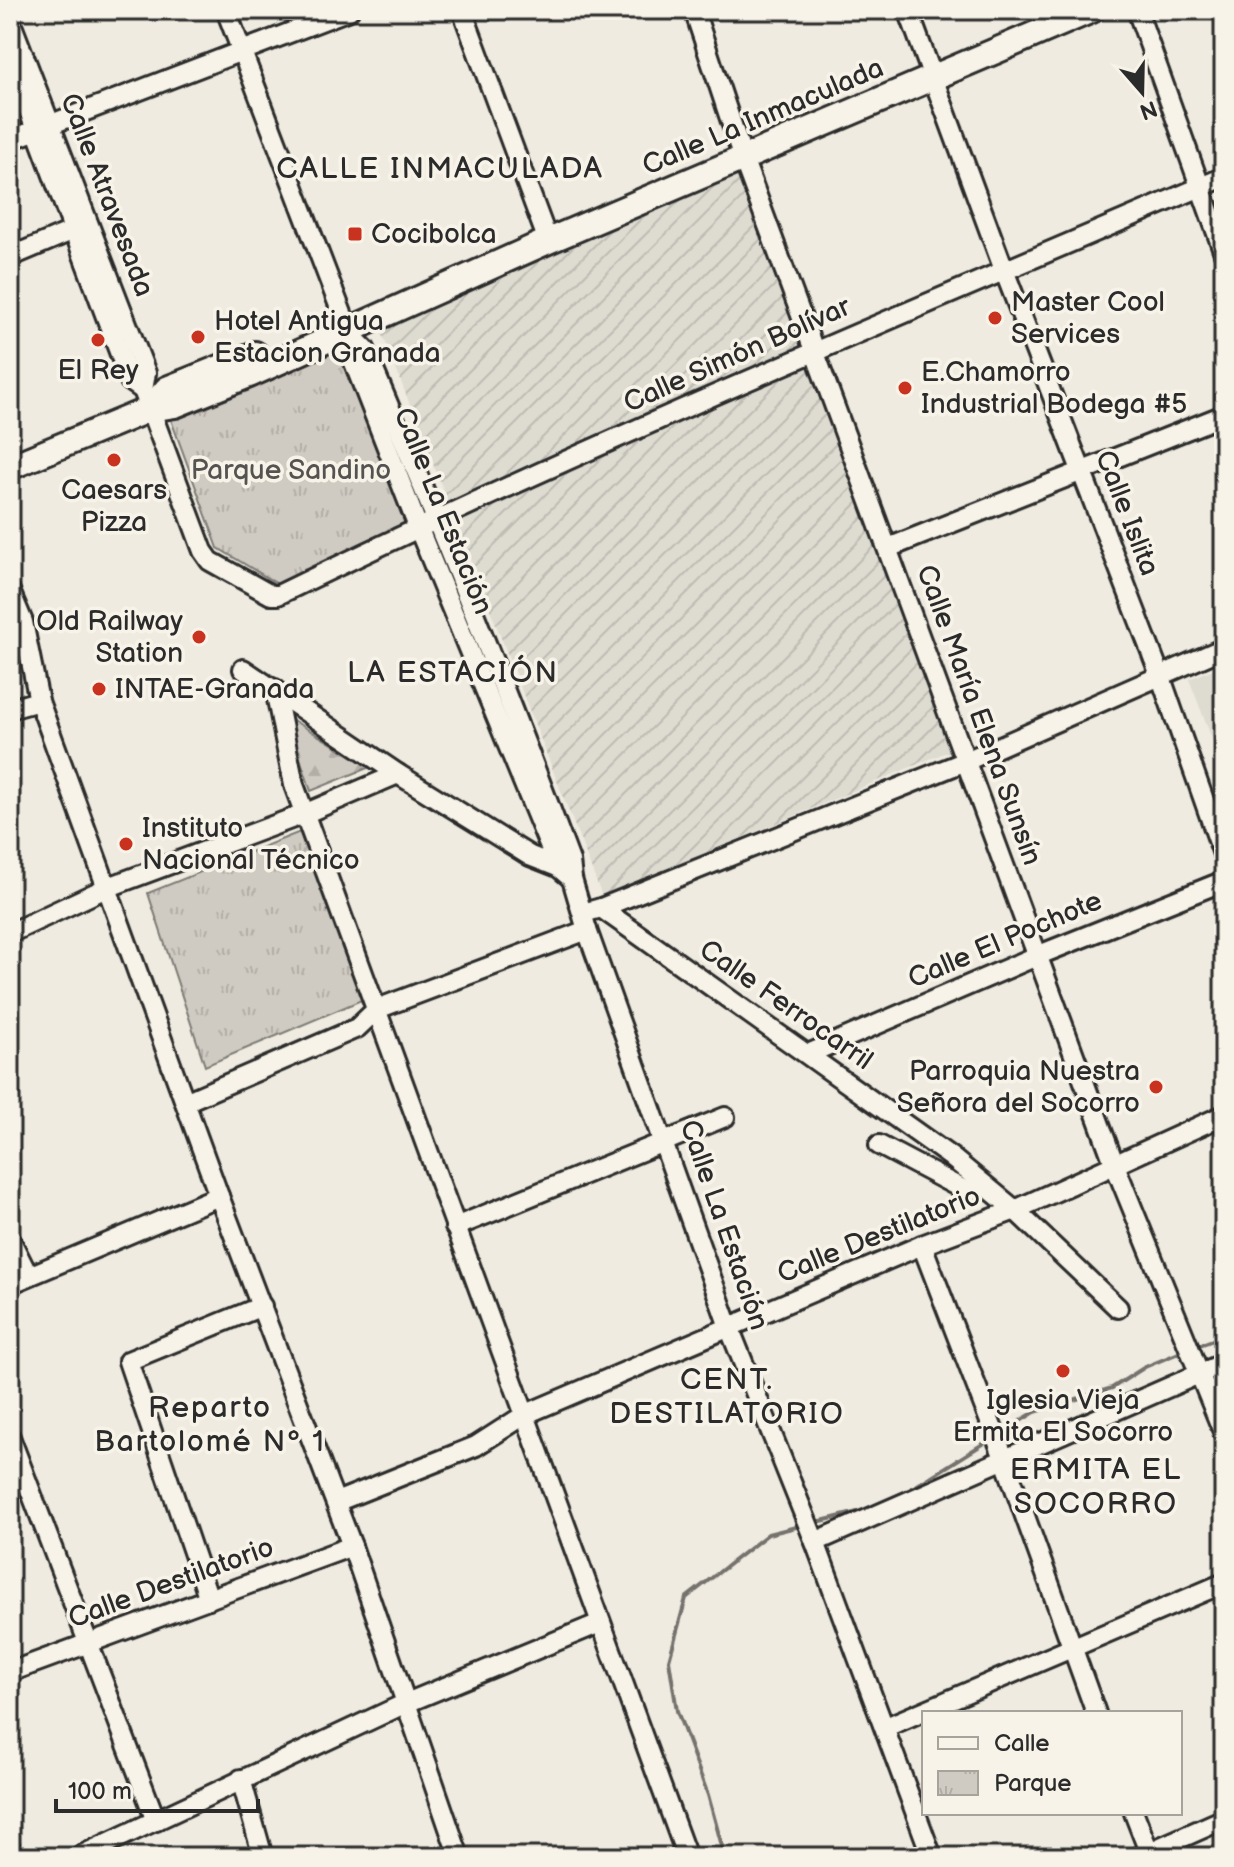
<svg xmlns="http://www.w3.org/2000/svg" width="1234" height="1867" font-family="'Balsamiq Sans',sans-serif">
<defs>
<pattern id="industrial-furrows" width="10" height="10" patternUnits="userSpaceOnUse" patternTransform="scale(2)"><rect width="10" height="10" fill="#dedbd1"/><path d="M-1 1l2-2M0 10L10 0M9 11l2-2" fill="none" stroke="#bfbcb4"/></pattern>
<pattern id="forest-firs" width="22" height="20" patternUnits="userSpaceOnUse" patternTransform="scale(2)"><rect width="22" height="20" fill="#cfcbc2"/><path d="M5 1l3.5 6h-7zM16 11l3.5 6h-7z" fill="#b2aea7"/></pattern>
<pattern id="park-tufts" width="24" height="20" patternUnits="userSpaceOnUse" patternTransform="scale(2)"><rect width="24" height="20" fill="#cfcbc2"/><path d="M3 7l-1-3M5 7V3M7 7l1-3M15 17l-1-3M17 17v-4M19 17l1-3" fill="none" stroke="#b2aea7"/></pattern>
</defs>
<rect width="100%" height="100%" fill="#efebe0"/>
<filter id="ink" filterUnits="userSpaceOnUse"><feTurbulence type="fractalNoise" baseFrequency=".0125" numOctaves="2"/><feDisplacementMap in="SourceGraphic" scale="16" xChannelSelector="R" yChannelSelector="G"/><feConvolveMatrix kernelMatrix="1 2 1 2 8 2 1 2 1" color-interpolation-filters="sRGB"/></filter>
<g filter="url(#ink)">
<polygon fill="#dedbd1" points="1224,665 1224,770 1189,679"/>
<polygon fill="url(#industrial-furrows)" points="742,172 841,460 954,749 602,896 380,328"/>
<polygon fill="url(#forest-firs)" stroke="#7d7b76" stroke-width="2" points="286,716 370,767 311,791"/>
<g fill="url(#park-tufts)" stroke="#7d7b76" stroke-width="2">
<polygon points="342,341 415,521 281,586 218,548 170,417"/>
<polygon points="305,830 371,996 205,1066 148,893"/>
</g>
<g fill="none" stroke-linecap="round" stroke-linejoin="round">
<g stroke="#74726e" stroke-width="4">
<polyline points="1202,1344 1224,1336"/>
<polyline points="1012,1426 1035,1412 1112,1388 1145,1367 1181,1352"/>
<polyline points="900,1496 991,1439"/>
<polyline points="813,1523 870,1509"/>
<polyline points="725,1857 708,1795 677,1711 669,1660 686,1598 768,1534 804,1525"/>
</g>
<defs>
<g id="minor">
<path d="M226 10 343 316 351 335 365 349C437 519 506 689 570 861L572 879 587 930 729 1327 815 1542 932 1857"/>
<polyline points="462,10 548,241"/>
<polyline points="694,10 743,158 1114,1163 1224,1434"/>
<polyline points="908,10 1004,270 1160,675 1224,857"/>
<polyline points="1137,10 1224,253"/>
<path d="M10 20 146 373 143 390 203 551 210 561 271 595H278C588 444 907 313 1224 177"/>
<polyline points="10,60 130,381 143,390"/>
<polyline points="10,140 349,10"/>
<polyline points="10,257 81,227"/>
<polyline points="351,335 351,355 418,527 558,867 572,879"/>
<polyline points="888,548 1224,415"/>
<polyline points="10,591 23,622 39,701 219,1196 352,1546 459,1857"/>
<polyline points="243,669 398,774 530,856 558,867 564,864"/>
<polyline points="275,689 294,785 687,1857"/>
<polyline points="10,709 39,701"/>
<polyline points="601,908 951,1157 1015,1210 1118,1308"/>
<polyline points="583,913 601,908 966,761 1224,648"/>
<polyline points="10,933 106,888 304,814 398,774"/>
<polyline points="808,1054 1039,955 1224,881"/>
<polyline points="185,1102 357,1028 377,1009 587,930"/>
<polyline points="879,1145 968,1192"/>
<polyline points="455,1227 725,1117"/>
<polyline points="10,1239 28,1275"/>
<polyline points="922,1245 1004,1458 1096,1713"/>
<polyline points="10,1284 219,1196"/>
<polyline points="10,1437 156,1821"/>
<polyline points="336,1502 476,1446 526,1414 922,1245 1015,1210 1224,1115"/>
<polyline points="815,1542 1224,1363"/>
<polyline points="209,1599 128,1361 262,1306"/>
<polyline points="10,1672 352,1546"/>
<polyline points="886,1727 1224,1583"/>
<polyline points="241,1779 263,1857"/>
<polyline points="1134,1813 1151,1857"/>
<polyline points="10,1848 13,1857"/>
<polyline points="78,1857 404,1704 600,1623"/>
<polyline points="1138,1857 1224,1819"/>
</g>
<g id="major">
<polyline points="150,409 167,389 255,354"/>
<polyline points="10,467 150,409 175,405 249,375 548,241 1092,10"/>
</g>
</defs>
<use href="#minor" stroke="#2b2b2b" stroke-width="24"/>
<use href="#major" stroke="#2b2b2b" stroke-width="30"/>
<use href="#minor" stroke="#f7f3e8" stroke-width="18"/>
<use href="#major" stroke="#f7f3e8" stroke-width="24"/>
</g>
</g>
<g fill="#c8321e" stroke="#f7f3e8" stroke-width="3">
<rect x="347" y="226" width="16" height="16" rx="4"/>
<circle cx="995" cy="318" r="8"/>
<circle cx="198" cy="337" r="8"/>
<circle cx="98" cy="340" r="8"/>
<circle cx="905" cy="388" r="8"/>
<circle cx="114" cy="460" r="8"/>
<circle cx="199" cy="637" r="8"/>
<circle cx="99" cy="689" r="8"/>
<circle cx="126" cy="844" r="8"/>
<circle cx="1156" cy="1087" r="8"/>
<circle cx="1063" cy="1371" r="8"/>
</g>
<g text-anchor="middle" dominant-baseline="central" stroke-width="7" stroke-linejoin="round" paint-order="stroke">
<g font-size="28" fill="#2b2b2b" stroke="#f7f3e8">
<text transform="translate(763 117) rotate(-23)">Calle La Inmaculada</text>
<text transform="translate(107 195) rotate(69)">Calle Atravesada</text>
<text transform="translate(737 355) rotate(-24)">Calle Simón Bolívar</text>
<text transform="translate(443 511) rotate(68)">Calle La Estación</text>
<text transform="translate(1127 513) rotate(69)">Calle Islita</text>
<text transform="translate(979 715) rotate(70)">Calle María Elena Sunsín</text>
<text transform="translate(1005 940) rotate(-23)">Calle El Pochote</text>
<text transform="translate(786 1005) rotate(35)">Calle Ferrocarril</text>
<text transform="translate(724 1225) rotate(71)">Calle La Estación</text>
<text transform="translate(879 1235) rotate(-22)">Calle Destilatorio</text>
<text transform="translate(171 1583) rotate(-20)">Calle Destilatorio</text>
</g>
<g font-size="28" fill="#2b2b2b" stroke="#f7f3e8" text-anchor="start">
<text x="371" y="234">Cocibolca</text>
<text x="1011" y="302">Master Cool<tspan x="1011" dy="32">Services</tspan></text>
<text x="214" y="321">Hotel Antigua<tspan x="214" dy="32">Estacion Granada</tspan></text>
<text x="98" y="370" text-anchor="middle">El Rey</text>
<text x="921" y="372">E.Chamorro<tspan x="921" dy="32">Industrial Bodega #5</tspan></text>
<text x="114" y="490" text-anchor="middle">Caesars<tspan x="114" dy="32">Pizza</tspan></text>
<text x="183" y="621" text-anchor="end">Old Railway<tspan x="183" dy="32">Station</tspan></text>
<text x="115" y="689">INTAE-Granada</text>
<text x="142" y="828">Instituto<tspan x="142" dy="32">Nacional Técnico</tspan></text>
<text x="1140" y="1071" text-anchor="end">Parroquia Nuestra<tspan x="1140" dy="32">Señora del Socorro</tspan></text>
<text x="1063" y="1400" text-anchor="middle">Iglesia Vieja<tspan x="1063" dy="32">Ermita El Socorro</tspan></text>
</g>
<g font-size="28" fill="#545351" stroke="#f7f3e8">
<text x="291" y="470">Parque Sandino</text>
</g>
<g font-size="30" letter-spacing="2" fill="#2b2b2b" stroke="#f7f3e8">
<text x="440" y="169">CALLE INMACULADA</text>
<text x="453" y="673">LA ESTACIÓN</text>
<text x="727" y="1380">CENT.<tspan x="727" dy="34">DESTILATORIO</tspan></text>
<text x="210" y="1408">Reparto<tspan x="210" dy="34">Bartolomé Nº 1</tspan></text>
<text x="1096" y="1470">ERMITA EL<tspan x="1096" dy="34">SOCORRO</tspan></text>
</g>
</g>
<rect width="1234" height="1867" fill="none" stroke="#f7f3e8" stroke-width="40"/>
<rect x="20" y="20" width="1194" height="1827" fill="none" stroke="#2b2b2b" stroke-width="3" filter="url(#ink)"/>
<rect x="922" y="1711" width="260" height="104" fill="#f7f3e8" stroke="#a5a39c" stroke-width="2"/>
<rect x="938" y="1737" width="40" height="12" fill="#f7f3e8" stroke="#a5a39c" stroke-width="2"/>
<text x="994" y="1751" font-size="24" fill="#2b2b2b">Calle</text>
<rect x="938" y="1771" width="40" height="24" fill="url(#park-tufts)" stroke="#a5a39c" stroke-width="2"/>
<text x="994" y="1791" font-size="24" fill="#2b2b2b">Parque</text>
<g transform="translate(1142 92) rotate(160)" stroke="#f7f3e8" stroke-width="6" paint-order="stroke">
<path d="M0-6L14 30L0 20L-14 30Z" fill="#2b2b2b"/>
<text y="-12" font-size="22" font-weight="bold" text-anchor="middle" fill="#2b2b2b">N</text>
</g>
<path d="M56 1799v12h202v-12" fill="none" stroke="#2b2b2b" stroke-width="4"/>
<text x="68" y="1799" font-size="24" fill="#2b2b2b" stroke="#f7f3e8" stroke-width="6" paint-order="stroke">100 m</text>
</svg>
